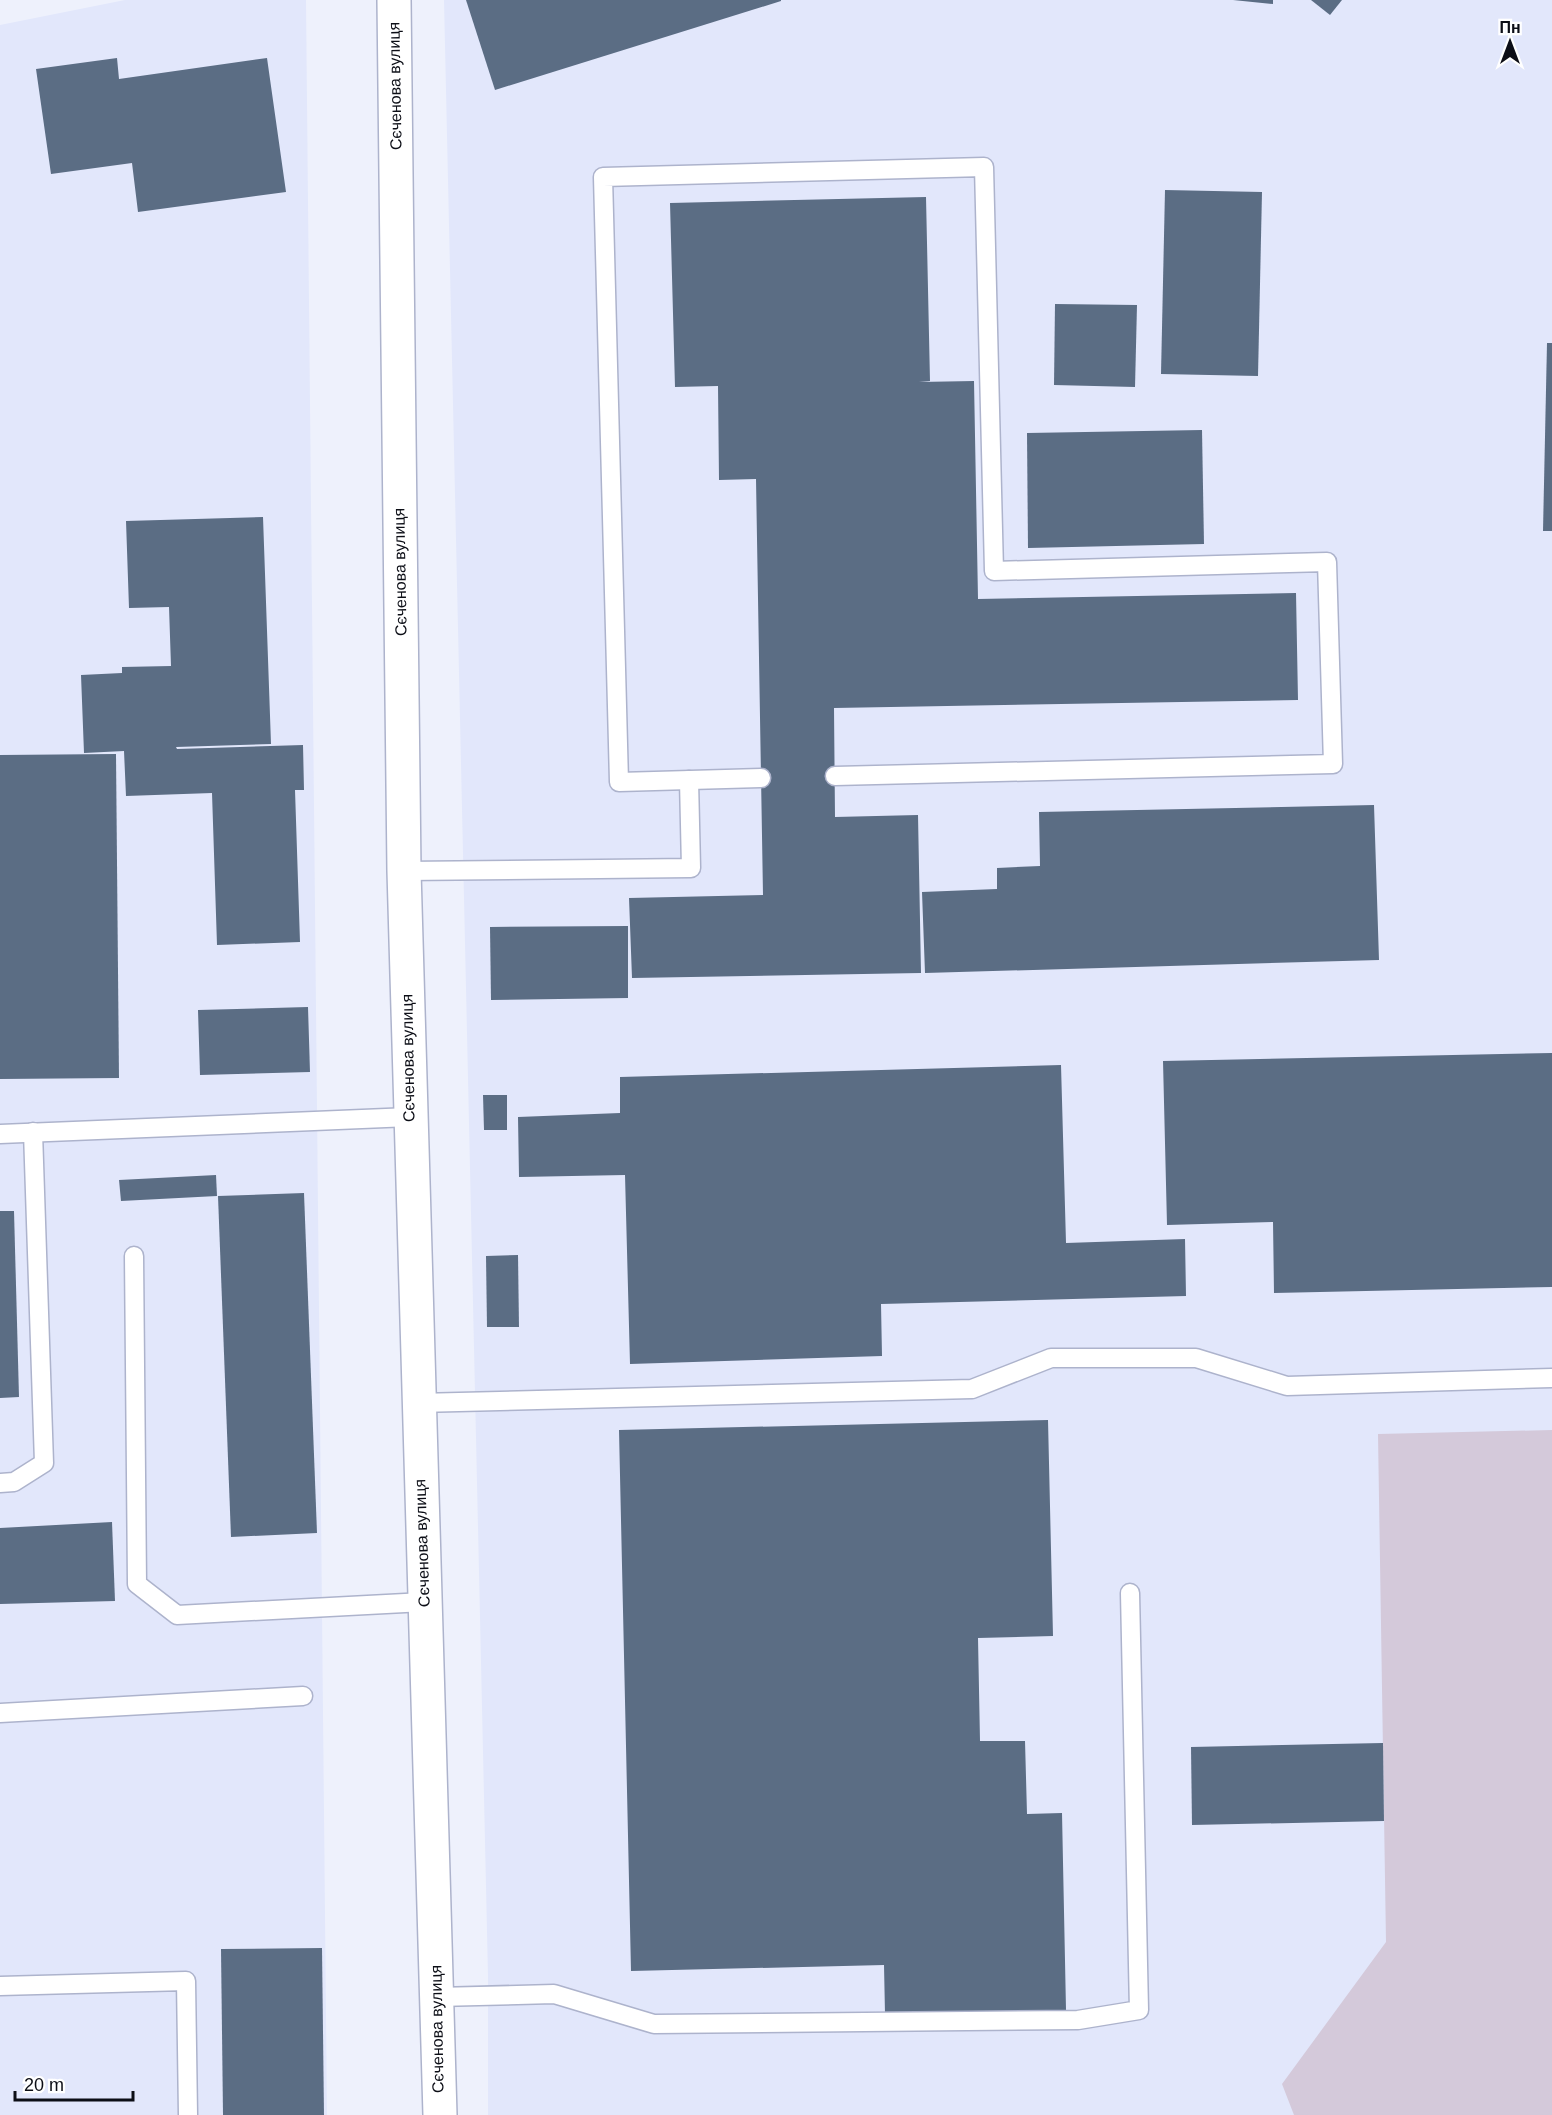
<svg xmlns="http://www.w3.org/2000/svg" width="1552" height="2115" font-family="Arial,sans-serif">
<rect width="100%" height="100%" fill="#eef1fc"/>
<g fill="#e2e7fb">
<polygon points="125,0 306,0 327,2115 0,2115 0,25"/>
<polygon points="444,0 1552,0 1552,2115 488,2115 488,1976"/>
</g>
<polygon fill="#d4c9da" points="1552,1430 1552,2115 1294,2115 1282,2084 1386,1942 1378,1434"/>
<g fill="#5b6d84">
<polygon points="466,0 781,0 781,1 495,90"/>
<polygon points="1233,0 1273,0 1273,4"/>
<polygon points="1311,0 1342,0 1330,15"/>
<polygon points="117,58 119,79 267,58 286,192 138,212 132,163 51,174 36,69"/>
<polygon points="1165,190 1262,192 1258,376 1161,374"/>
<polygon points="926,197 930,381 919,382 974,381 978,599 1296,593 1298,700 834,708 835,817 918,815 921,973 632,978 629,898 763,895 756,479 719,480 718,386 675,387 670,203"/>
<polygon points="1055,304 1137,305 1135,387 1054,385"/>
<polygon points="1547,343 1552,343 1552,531 1543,531"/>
<polygon points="1202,430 1204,544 1028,548 1027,433"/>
<polygon points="263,517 271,744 176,747 177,749 303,745 304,790 295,790 300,942 217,945 212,793 126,796 124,751 84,753 81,675 122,673 122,667 171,666 169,607 129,608 126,521"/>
<polygon points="116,754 119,1078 0,1079 0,755"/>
<polygon points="1374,805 1379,960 925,973 922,892 997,889 997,868 1040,866 1039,812"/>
<polygon points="628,926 628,998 491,1000 490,927"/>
<polygon points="308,1007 310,1072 200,1075 198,1010"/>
<polygon points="1552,1053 1552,1287 1274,1293 1273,1222 1167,1225 1163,1061"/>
<polygon points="1061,1065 1066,1243 1185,1239 1186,1296 881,1304 882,1356 630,1364 625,1175 519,1177 518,1117 620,1113 620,1077"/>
<polygon points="483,1095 507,1095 507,1130 484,1130"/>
<polygon points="216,1175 217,1196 121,1201 119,1180"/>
<polygon points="304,1193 317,1533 231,1537 218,1196"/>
<polygon points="0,1211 14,1211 19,1397 0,1398"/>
<polygon points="518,1255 519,1327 487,1327 486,1256"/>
<polygon points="1048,1420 1053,1636 978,1638 980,1741 1025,1741 1027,1814 1062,1813 1066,2010 885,2014 884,1965 631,1971 619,1430"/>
<polygon points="112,1522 115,1601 0,1604 0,1528"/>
<polygon points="1383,1743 1384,1821 1192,1825 1191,1747"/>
<polygon points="322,1948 324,2115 223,2115 221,1949"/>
</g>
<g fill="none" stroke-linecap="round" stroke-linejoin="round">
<defs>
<g id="service">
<polyline points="761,778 619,782 603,177 984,167 994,571 1327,562 1333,764 835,776"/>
<polyline points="404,871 691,868 689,780"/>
<polyline points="0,1134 410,1117"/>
<polyline points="134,1256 137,1584 177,1615 424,1602"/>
<polyline points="418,1403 972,1389 1051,1358 1196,1358 1287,1386 1552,1378"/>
<polyline points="0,1483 14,1482 44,1463 33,1132"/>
<polyline points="0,1713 303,1696"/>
<polyline points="0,1986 186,1981 188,2115"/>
<polyline points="437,1997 554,1994 654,2024 1078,2020 1139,2010 1130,1593"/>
</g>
<polyline id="minor" points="394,0 404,871 440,2115"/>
</defs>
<use href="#service" stroke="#adb3cc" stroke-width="21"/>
<use href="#minor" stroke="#adb3cc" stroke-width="36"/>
<use href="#service" stroke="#fff" stroke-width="18"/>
<use href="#minor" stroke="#fff" stroke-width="33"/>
</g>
<g text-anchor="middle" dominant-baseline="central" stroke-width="4.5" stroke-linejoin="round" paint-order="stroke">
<g font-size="16" fill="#0c0e16" stroke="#fff">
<text transform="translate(395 86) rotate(-91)">Сєченова вулиця</text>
<text transform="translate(400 572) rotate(-91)">Сєченова вулиця</text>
<text transform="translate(408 1058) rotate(-91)">Сєченова вулиця</text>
<text transform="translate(422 1543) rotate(-92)">Сєченова вулиця</text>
<text transform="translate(437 2029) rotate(-91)">Сєченова вулиця</text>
</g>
</g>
<g transform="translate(1510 42)" stroke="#ffffff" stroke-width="4.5" paint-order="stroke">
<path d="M0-4.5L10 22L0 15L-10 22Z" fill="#0c0e16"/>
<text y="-9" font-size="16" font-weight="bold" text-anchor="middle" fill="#0c0e16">Пн</text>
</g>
<path d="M15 2091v9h118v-9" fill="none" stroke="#0c0e16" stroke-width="3"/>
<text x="24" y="2091" font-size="18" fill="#0c0e16" stroke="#ffffff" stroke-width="4.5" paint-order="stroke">20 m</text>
</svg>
